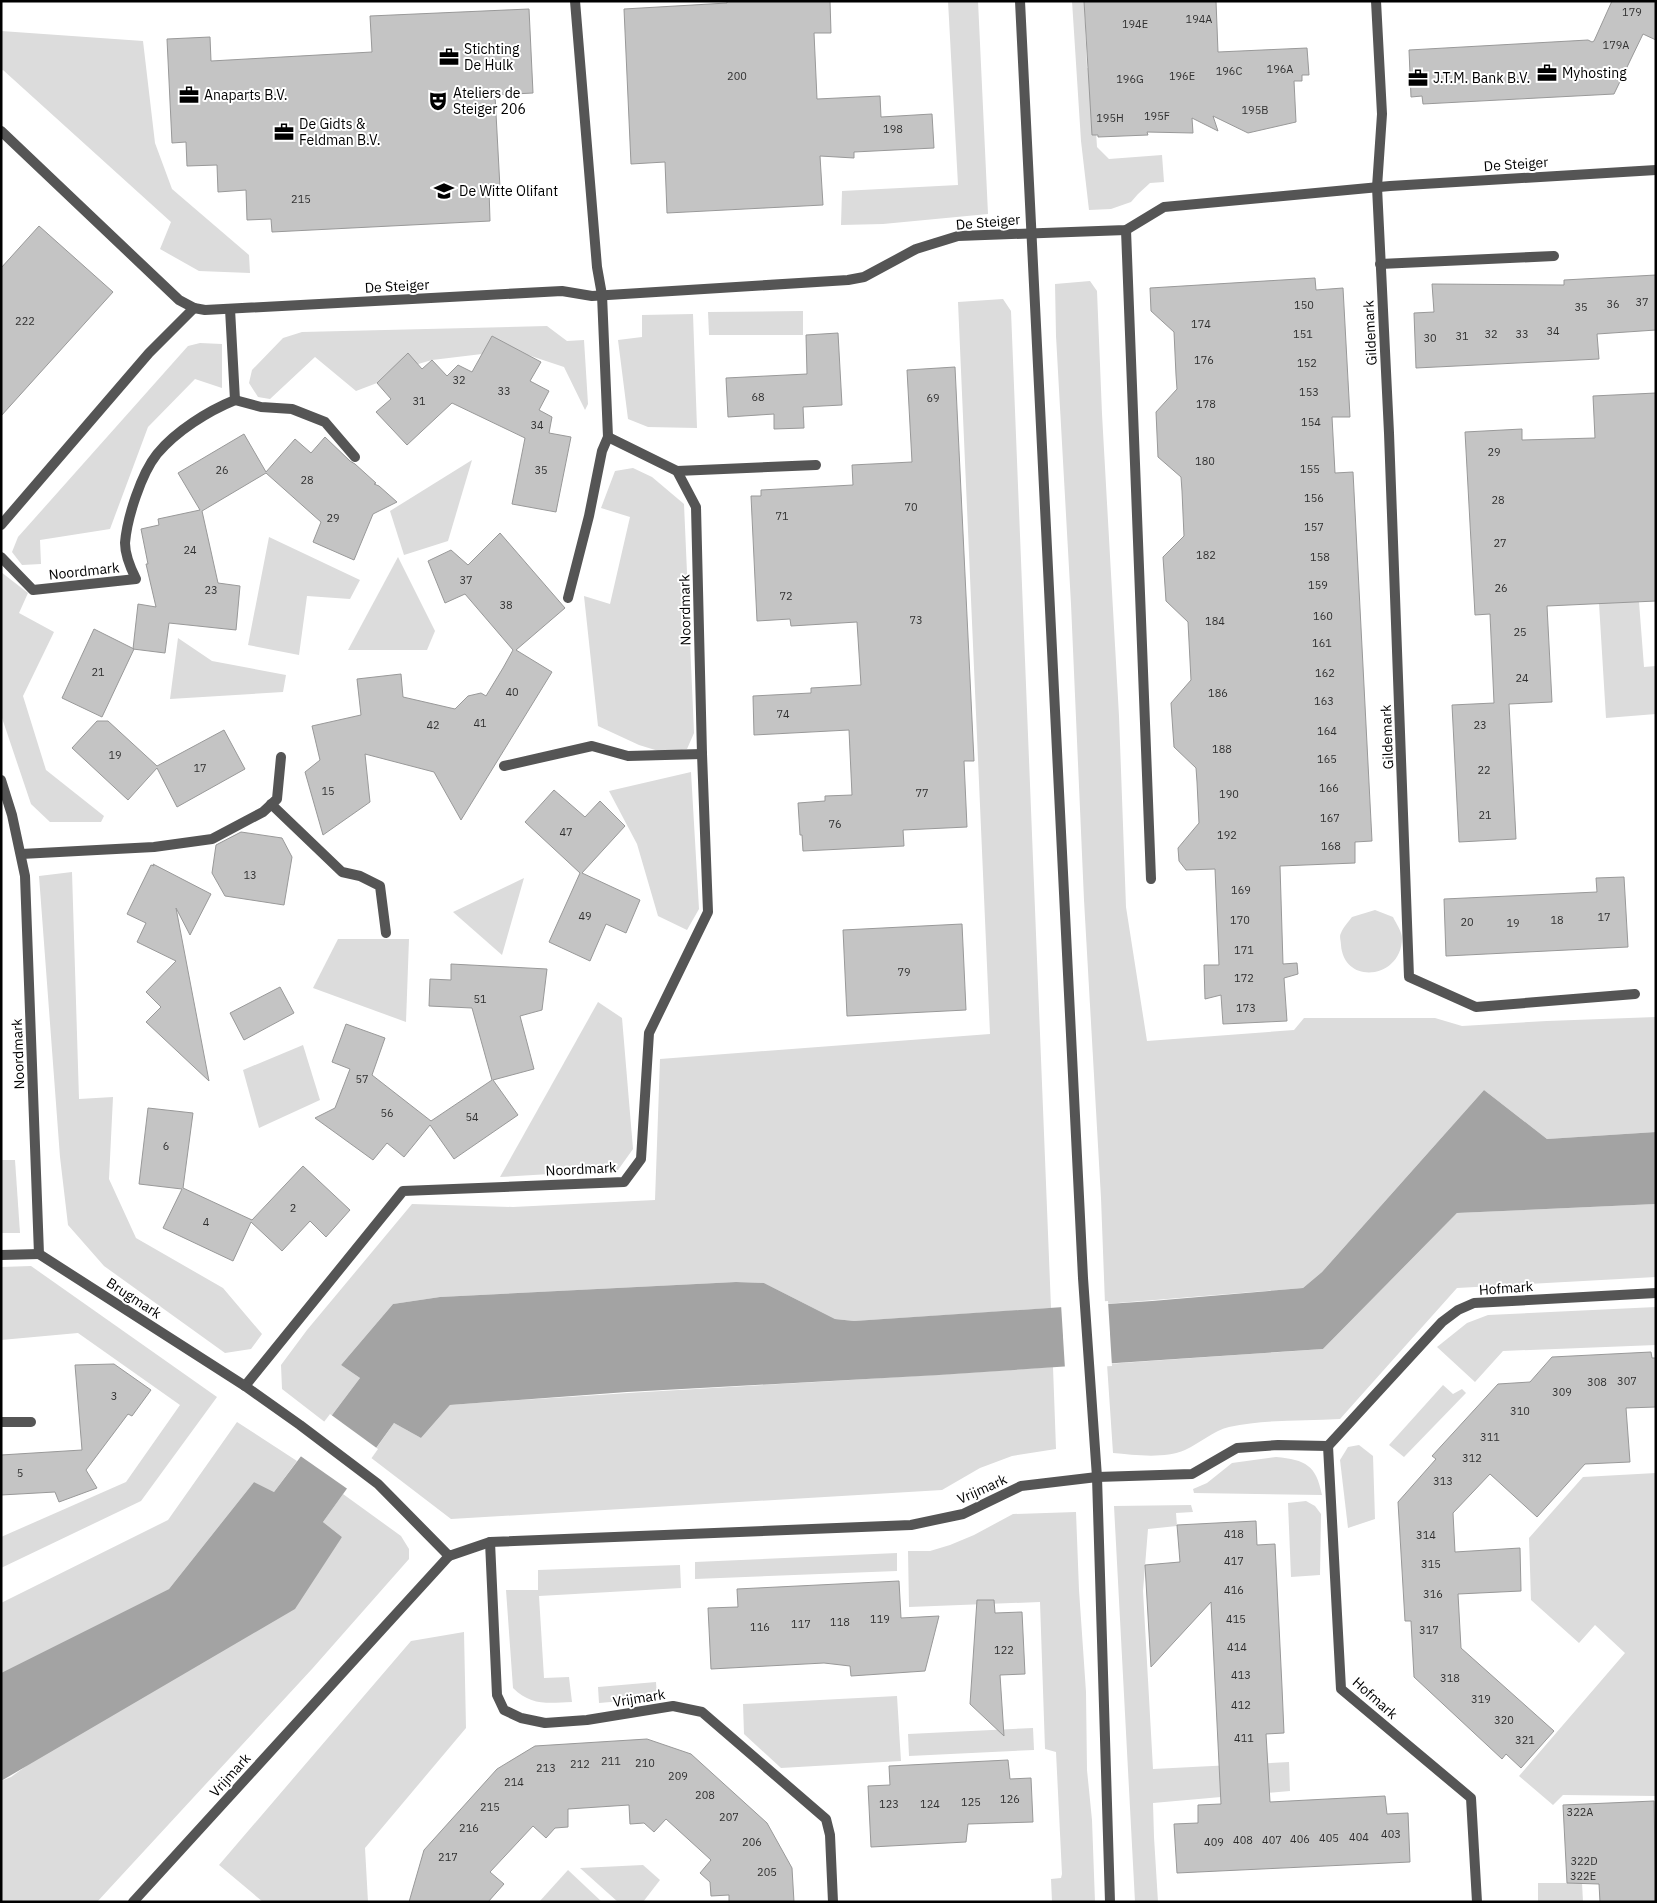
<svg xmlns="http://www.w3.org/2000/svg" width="1657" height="1903" font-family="'IBM Plex Sans',sans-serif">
<rect width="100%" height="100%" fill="#fff"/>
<g fill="#dcdcdc">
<polygon points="948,1 978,1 988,214 883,224 841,225 842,191 958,185"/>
<polygon points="1072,1 1084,1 1087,68 1092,68 1097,147 1109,159 1162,155 1164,182 1150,183 1138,194 1131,202 1111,209 1089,210 1081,141"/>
<polygon points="1,31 143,41 155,143 172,189 249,255 250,273 199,271 160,249 171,222 3,70 1,71"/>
<polygon points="1090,281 1097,291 1102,414 1119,716 1126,907 1147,1041 1294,1030 1304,1018 1435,1018 1462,1026 1547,1021 1656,1017 1656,1132 1547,1139 1484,1090 1322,1272 1303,1288 1105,1304 1101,1198 1084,900 1071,604 1056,336 1055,284"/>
<polygon points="1003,299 1011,311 1051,1308 854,1321 835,1319 764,1283 736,1282 440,1297 393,1304 341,1365 360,1378 326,1423 282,1389 281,1365 307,1330 412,1204 513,1207 655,1200 660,1059 990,1034 958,302"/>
<polygon points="803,311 803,335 709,335 708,312"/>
<polygon points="693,314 697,428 648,427 628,419 618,340 642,337 642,315"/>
<polygon points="547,326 567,341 584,340 588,404 585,410 564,367 528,355 482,354 432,360 387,373 377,383 356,391 315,357 270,399 258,397 249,383 252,370 283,338 302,332"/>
<polygon points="200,343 222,344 222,388 195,379 148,427 110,529 40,540 41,564 22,565 12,552 18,537 188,346"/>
<polygon points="472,460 448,541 404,555 390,511"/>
<polygon points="633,468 652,477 684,504 694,733 687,749 665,753 639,745 598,726 584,596 610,604 630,517 601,508 615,471"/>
<polygon points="1630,485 1644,667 1656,666 1656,714 1606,718 1592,489"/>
<polygon points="269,537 360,580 350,599 307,596 299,655 248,645"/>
<polygon points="398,557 435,631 427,650 348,650"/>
<polygon points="1,572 28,593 19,613 54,632 23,696 46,770 104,816 101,822 50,822 31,804 1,715"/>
<polygon points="178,638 212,661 286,675 283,692 170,699"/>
<polygon points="691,772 699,909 687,930 658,916 637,844 609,791"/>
<polygon points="72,872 79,1099 113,1097 109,1179 136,1238 223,1288 262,1334 251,1349 225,1353 104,1266 68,1225 60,1157 39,876"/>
<polygon points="524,878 502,955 453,912"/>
<path d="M1375 910 1393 917C1396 923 1402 932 1402 938 1402 979 1344 986 1341 945 1341 941 1339 936 1341 933 1343 928 1348 922 1352 917Z"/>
<polygon points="338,939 409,939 406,1022 313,988"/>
<polygon points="598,1002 622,1018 633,1149 618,1170 500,1177"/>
<polygon points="303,1045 320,1100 259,1128 243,1070"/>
<polygon points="1,1160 15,1160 20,1233 1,1233"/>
<path d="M1656 1204V1277L1457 1288 1340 1419C1304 1421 1265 1419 1229 1427 1213 1431 1200 1443 1185 1450 1164 1459 1135 1455 1113 1453L1107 1364 1323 1349 1457 1213Z"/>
<polygon points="31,1266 217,1397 141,1501 1,1568 1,1537 126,1482 180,1405 78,1333 1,1340 1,1267"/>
<polygon points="1656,1307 1656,1345 1503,1351 1475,1382 1437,1347 1467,1323 1488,1315"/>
<path d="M1053 1367 1056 1449 1012 1456 980 1468 942 1490 451 1519 370 1457 394 1423 421 1438 450 1405C651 1390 852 1381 1053 1367Z"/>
<polygon points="1443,1385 1453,1394 1462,1389 1466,1393 1404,1457 1389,1445"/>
<polygon points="237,1422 297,1461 274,1492 254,1482 169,1589 1,1673 1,1603 168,1520"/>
<polygon points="1359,1445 1373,1456 1375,1519 1348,1528 1340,1460 1348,1447"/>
<path d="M1276 1457C1306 1460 1316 1465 1322 1495L1194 1493 1193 1489 1207 1483 1232 1463Z"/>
<polygon points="1656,1473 1656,1796 1563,1795 1553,1805 1519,1776 1625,1653 1595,1625 1579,1643 1531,1600 1529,1538 1583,1477"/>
<polygon points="343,1494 401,1536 409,1549 409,1559 312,1669 97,1902 1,1902 1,1781 11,1777 342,1537 323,1522"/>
<polygon points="1306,1501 1315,1506 1321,1514 1320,1575 1291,1577 1288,1503"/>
<polygon points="1191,1505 1193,1512 1176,1513 1177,1526 1148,1529 1143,1591 1153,1769 1289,1762 1290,1791 1153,1803 1154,1837 1158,1902 1135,1902 1114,1506"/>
<polygon points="1076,1512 1079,1590 1086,1692 1087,1770 1092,1820 1095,1902 1052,1902 1051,1879 1061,1878 1062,1874 1056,1752 1045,1749 1040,1602 909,1607 908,1551 930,1551 950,1545 974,1535 1013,1514"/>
<polygon points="897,1553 897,1571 695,1579 695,1562"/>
<path d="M680 1565 681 1588 539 1596 544 1678 569 1677 572 1702C548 1703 531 1706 513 1688L506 1590H538V1570Z"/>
<polygon points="464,1632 466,1728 365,1848 368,1902 263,1902 219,1865 411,1641"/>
<polygon points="656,1682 657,1698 599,1703 598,1687"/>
<polygon points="897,1696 901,1761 781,1768 744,1734 743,1704"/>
<polygon points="1033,1728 1034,1750 909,1756 908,1734"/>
<polygon points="643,1865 660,1880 643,1902 618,1902 580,1868"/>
<polygon points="568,1870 602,1902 539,1902"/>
<polygon points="1538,1883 1582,1883 1583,1902 1538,1902"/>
</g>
<polygon fill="#a3a3a3" points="1484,1090 1547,1139 1656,1132 1656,1204 1457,1213 1323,1349 939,1375 627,1392 450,1405 421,1438 394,1423 323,1522 342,1537 295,1609 1,1781 1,1673 169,1589 254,1482 274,1492 360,1378 341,1365 393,1304 440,1297 736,1282 764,1283 835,1319 854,1321 1152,1301 1303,1288 1322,1272"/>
<g fill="#fff">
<polygon points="1108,1301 1112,1366 1065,1369 1061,1304"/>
<polygon points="330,1414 378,1449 349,1490 299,1455"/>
</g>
<g fill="#c4c4c4" stroke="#999">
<polygon points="727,1 830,1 831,33 814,33 817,99 880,96 881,117 932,114 934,148 854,152 854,158 820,156 823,205 667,213 665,162 631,164 624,9 727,3"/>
<polygon points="1084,1 1216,1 1218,52 1307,48 1309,75 1302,75 1302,81 1294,81 1296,122 1248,133 1213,116 1218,131 1192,118 1193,133 1147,132 1148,135 1098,137 1098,135 1092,135"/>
<polygon points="1612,1 1656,1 1656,40 1643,34 1614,94 1423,104 1422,96 1411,97 1409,50 1588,40 1592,42 1594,41"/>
<polygon points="529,9 533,93 495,95 500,188 489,189 490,221 272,232 271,219 247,220 246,190 218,192 217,165 187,166 186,142 172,143 167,39 210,37 211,61 372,52 370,16"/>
<polygon points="39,226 113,292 1,416 1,268"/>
<polygon points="1656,275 1656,330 1597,334 1599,359 1416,368 1414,313 1434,312 1432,284 1564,285 1564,280"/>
<polygon points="1315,278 1316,290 1343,288 1350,417 1332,417 1335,473 1353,472 1372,841 1355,842 1355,863 1280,866 1283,964 1297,963 1298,974 1284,978 1287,1021 1223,1024 1221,995 1205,999 1204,965 1219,965 1215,869 1186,870 1179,861 1178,848 1199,823 1197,782 1196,768 1174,747 1171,703 1191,680 1188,622 1166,601 1163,557 1184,536 1182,491 1181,477 1158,457 1156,412 1177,389 1176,375 1174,332 1151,311 1150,288"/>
<polygon points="838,333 842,405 803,407 804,428 774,429 774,414 728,417 726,378 807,374 806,335"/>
<polygon points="492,336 541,362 530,381 549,391 539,410 552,417 549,433 571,437 556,512 512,504 525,438 452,403 407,445 376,412 391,399 377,383 408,353 422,369 432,360 447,376 458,365 472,372"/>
<polygon points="955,367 974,761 964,761 967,827 903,830 904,846 803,851 802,835 800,835 798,803 825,801 825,796 852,795 849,730 754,735 753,696 811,693 811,688 861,685 857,622 791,626 790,619 757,621 751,496 761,496 761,490 853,485 852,465 912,462 907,370"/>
<polygon points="1656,393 1656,601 1547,606 1552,702 1509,704 1516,839 1459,842 1452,705 1494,703 1490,614 1475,615 1465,432 1522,429 1522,440 1595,438 1593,396"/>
<polygon points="244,434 266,472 295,439 311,453 325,437 350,461 355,464 376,483 374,484 379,486 397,502 373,514 354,560 313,542 321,522 266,473 202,511 218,583 240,586 236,630 169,623 165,653 133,649 138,604 156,607 146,564 148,564 141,529 159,525 158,519 200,510 178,473"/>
<polygon points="500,533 565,608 516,650 552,672 461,820 434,772 365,754 370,802 323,835 305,772 320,760 312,726 361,715 357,679 401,674 403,697 455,709 468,696 481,693 486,696 503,668 513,650 465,594 445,603 428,561 451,550 468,565"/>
<polygon points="94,629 134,649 102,717 62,698"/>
<polygon points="97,721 108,721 157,766 224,730 245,769 177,807 157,768 128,800 72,748"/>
<polygon points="554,790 585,817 600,801 625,826 582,873 640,900 626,933 606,924 590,961 549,942 580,873 525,822"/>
<polygon points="241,832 282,838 292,857 284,905 225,896 212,873 216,845"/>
<polygon points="153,864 211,894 190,935 176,908 209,1081 146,1022 161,1007 146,992 176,961 137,942 146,923 127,914 151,865 154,866"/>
<polygon points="1624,877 1628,947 1446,956 1444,899 1597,892 1596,878"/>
<polygon points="962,924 966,1010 847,1016 843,930"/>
<polygon points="451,964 547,969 542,1010 520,1016 534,1069 493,1080 518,1115 454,1159 430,1125 404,1157 387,1143 373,1160 315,1118 335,1108 350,1069 332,1062 346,1024 385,1038 372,1075 431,1121 492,1080 472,1008 429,1006 430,979 451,980"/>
<polygon points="280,987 294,1013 244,1040 230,1013"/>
<polygon points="148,1108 193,1113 183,1188 252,1220 303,1166 350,1210 326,1237 310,1221 282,1251 251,1222 233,1261 163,1228 182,1189 139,1184"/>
<polygon points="1651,1352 1652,1358 1656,1358 1656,1407 1626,1408 1630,1462 1585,1464 1537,1517 1490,1474 1453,1513 1455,1552 1520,1548 1521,1591 1458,1594 1461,1648 1554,1731 1521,1768 1506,1754 1502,1759 1414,1677 1411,1621 1405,1621 1398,1502 1436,1459 1432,1456 1498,1384 1530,1382 1552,1357"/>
<polygon points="114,1364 151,1390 132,1416 128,1414 86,1470 97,1488 59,1502 55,1492 1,1495 1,1455 82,1450 75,1365"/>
<polygon points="1256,1521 1257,1545 1275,1544 1282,1687 1284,1733 1266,1734 1270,1802 1385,1796 1387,1814 1408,1813 1410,1862 1177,1873 1174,1824 1198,1823 1198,1805 1221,1804 1211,1602 1151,1667 1145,1565 1180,1562 1177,1525"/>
<polygon points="899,1581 901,1618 939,1616 925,1671 851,1676 850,1666 824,1663 711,1669 708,1608 738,1607 737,1589"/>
<polygon points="977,1600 994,1600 995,1613 1022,1612 1025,1674 1000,1675 1004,1736 970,1704"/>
<polygon points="647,1739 691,1754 767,1823 792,1868 794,1902 729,1902 729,1895 711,1896 710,1882 700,1873 711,1860 666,1819 654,1832 644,1823 630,1824 629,1805 568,1809 568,1827 555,1828 546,1838 533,1826 490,1872 504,1884 488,1902 409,1902 424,1850 497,1769 535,1746"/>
<polygon points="1008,1760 1010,1779 1031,1778 1033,1822 968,1824 966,1842 871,1847 868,1786 890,1785 889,1766"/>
<polygon points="1654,1801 1656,1902 1600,1902 1599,1884 1567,1883 1563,1805"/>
</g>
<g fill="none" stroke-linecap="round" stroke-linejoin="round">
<g stroke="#555" stroke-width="10">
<polyline points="1020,1 1083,1278 1097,1477 1110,1902"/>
<polyline points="1380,264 1554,256"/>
<polyline points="677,471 816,465"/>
<polyline points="271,804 342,872 360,876 380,886 386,933"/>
<polyline points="1,1422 31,1422"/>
</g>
<g stroke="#555" stroke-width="10">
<polyline points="1376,1 1382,114 1377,187 1389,433 1409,977 1476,1007 1635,994"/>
<polyline points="1,131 179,300 194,308 205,310 562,291 592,296 848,280 864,277 916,249 958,236 1126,230 1164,207 1390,186 1656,170"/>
<polyline points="1126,230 1151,879"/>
<polyline points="235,400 261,407 292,409 325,422 355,457"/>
<polyline points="1,525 149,353 194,308"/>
<path d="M1 557 33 590 136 579C131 569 125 555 125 543 127 518 141 474 157 454 176 431 208 411 235 400L230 309"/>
<polyline points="568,598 589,516 602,451 608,437 602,295 597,267 575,1"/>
<polyline points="504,766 592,746 628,756 702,754"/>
<polyline points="21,854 154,847 212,839 263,812 277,799 281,757"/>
<polyline points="1,1255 39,1254"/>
<polyline points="245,1386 403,1191 624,1182 641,1159 649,1033 708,912 702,754 696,507 677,471 608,437"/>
<polyline points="1328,1446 1341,1689 1471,1798 1477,1902"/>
<polyline points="490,1542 497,1695 504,1710 521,1718 545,1723 587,1720 673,1706 702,1712 826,1819 830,1835 833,1902"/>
<polyline points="133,1902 449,1556"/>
</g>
<polyline stroke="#555" stroke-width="10" points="1,780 12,815 25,876 39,1254 245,1386 300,1425 378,1484 449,1556 490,1542 911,1525 963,1514 1021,1486 1097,1477 1192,1474 1237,1448 1278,1445 1328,1446 1442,1322 1458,1310 1474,1303 1656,1293"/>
</g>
<defs>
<symbol id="office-bare" viewBox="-9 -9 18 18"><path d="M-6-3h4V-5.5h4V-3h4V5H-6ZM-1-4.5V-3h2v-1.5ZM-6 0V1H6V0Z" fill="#000" stroke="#fff" stroke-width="2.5" paint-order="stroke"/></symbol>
<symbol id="theatre-bare" viewBox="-9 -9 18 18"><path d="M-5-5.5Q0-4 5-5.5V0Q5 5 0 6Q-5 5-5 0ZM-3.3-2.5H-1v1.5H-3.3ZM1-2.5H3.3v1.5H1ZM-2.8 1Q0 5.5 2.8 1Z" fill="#000" stroke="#fff" stroke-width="2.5" paint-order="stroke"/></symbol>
<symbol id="school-bare" viewBox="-9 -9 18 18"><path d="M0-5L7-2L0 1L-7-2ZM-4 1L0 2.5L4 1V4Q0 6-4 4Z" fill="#000" stroke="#fff" stroke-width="2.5" paint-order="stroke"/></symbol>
</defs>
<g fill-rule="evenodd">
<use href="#office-bare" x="435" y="43" width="28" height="28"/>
<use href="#office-bare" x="1533" y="59" width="28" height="28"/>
<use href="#office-bare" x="1404" y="64" width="28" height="28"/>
<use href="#office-bare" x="175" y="81" width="28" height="28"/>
<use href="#theatre-bare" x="424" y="87" width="28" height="28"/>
<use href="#office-bare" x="270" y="118" width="28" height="28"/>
<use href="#school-bare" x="430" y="177" width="28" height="28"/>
</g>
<g text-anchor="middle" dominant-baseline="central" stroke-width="4" stroke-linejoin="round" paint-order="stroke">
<g font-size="11" fill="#313131">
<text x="1632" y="12">179</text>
<text x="1199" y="19">194A</text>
<text x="1135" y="24">194E</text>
<text x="1616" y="45">179A</text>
<text x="1280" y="69">196A</text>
<text x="1229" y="71">196C</text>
<text x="737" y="76">200</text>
<text x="1182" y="76">196E</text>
<text x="1130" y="79">196G</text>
<text x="1255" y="110">195B</text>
<text x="1157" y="116">195F</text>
<text x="1110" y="118">195H</text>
<text x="893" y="129">198</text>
<text x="301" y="199">215</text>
<text x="1642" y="302">37</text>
<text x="1613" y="304">36</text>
<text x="1304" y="305">150</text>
<text x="1581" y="307">35</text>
<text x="25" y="321">222</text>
<text x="1201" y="324">174</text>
<text x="1553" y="331">34</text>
<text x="1303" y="334">151</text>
<text x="1491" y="334">32</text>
<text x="1522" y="334">33</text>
<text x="1462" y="336">31</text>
<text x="1430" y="338">30</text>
<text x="1204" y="360">176</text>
<text x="1307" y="363">152</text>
<text x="459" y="380">32</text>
<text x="504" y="391">33</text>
<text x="1309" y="392">153</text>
<text x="758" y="397">68</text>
<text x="933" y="398">69</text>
<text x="419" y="401">31</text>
<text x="1206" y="404">178</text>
<text x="1311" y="422">154</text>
<text x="537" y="425">34</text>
<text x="1494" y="452">29</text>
<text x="1205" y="461">180</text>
<text x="1310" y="469">155</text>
<text x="222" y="470">26</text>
<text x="541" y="470">35</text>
<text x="307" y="480">28</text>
<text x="1314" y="498">156</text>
<text x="1498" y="500">28</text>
<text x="911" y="507">70</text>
<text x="782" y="516">71</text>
<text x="333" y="518">29</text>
<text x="1314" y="527">157</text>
<text x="1500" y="543">27</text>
<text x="190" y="550">24</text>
<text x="1206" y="555">182</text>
<text x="1320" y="557">158</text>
<text x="466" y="580">37</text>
<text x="1318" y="585">159</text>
<text x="1501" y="588">26</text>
<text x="211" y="590">23</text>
<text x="786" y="596">72</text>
<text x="506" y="605">38</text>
<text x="1323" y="616">160</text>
<text x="916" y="620">73</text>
<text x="1215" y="621">184</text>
<text x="1520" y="632">25</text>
<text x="1322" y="643">161</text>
<text x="98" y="672">21</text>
<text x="1325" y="673">162</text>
<text x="1522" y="678">24</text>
<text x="512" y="692">40</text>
<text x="1218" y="693">186</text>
<text x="1324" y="701">163</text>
<text x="783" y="714">74</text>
<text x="480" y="723">41</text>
<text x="433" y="725">42</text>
<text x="1480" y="725">23</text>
<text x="1327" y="731">164</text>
<text x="1222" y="749">188</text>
<text x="115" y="755">19</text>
<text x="1327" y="759">165</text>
<text x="200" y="768">17</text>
<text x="1484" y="770">22</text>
<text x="1329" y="788">166</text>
<text x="328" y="791">15</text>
<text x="922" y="793">77</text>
<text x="1229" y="794">190</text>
<text x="1485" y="815">21</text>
<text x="1330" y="818">167</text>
<text x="835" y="824">76</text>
<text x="566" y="832">47</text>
<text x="1227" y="835">192</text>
<text x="1331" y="846">168</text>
<text x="250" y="875">13</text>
<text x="1241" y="890">169</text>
<text x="585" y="916">49</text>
<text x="1604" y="917">17</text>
<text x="1240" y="920">170</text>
<text x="1557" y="920">18</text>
<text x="1467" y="922">20</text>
<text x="1513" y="923">19</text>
<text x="1244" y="950">171</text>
<text x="904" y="972">79</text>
<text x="1244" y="978">172</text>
<text x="480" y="999">51</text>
<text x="1246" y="1008">173</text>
<text x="362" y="1079">57</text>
<text x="387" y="1113">56</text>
<text x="472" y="1117">54</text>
<text x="166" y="1146">6</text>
<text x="293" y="1208">2</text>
<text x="206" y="1222">4</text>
<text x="1627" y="1381">307</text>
<text x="1597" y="1382">308</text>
<text x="1562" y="1392">309</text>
<text x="114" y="1396">3</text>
<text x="1520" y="1411">310</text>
<text x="1490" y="1437">311</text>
<text x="1472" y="1458">312</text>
<text x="20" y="1473">5</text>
<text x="1443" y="1481">313</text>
<text x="1234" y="1534">418</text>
<text x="1426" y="1535">314</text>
<text x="1234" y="1561">417</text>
<text x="1431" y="1564">315</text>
<text x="1234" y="1590">416</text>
<text x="1433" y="1594">316</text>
<text x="880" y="1619">119</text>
<text x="1236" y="1619">415</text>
<text x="840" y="1622">118</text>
<text x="801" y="1624">117</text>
<text x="760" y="1627">116</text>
<text x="1429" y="1630">317</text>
<text x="1237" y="1647">414</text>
<text x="1004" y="1650">122</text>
<text x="1241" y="1675">413</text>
<text x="1450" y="1678">318</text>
<text x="1481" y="1699">319</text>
<text x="1241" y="1705">412</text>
<text x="1504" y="1720">320</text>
<text x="1244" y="1738">411</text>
<text x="1525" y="1740">321</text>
<text x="611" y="1761">211</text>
<text x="645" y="1763">210</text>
<text x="580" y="1764">212</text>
<text x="546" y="1768">213</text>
<text x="678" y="1776">209</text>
<text x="514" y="1782">214</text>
<text x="705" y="1795">208</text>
<text x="1010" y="1799">126</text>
<text x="971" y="1802">125</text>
<text x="889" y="1804">123</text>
<text x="930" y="1804">124</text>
<text x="490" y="1807">215</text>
<text x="1580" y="1812">322A</text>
<text x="729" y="1817">207</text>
<text x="469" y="1828">216</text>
<text x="1391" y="1834">403</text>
<text x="1359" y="1837">404</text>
<text x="1329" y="1838">405</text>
<text x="1300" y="1839">406</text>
<text x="1243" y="1840">408</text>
<text x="1272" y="1840">407</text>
<text x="752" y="1842">206</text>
<text x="1214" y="1842">409</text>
<text x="448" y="1857">217</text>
<text x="1584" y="1861">322D</text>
<text x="767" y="1872">205</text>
<text x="1583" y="1876">322E</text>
</g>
<g font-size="14" fill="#000" stroke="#fff" text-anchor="start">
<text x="464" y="49">Stichting<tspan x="464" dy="16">De Hulk</tspan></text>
<text x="1562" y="73">Myhosting</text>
<text x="1433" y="78">J.T.M. Bank B.V.</text>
<text x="453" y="93">Ateliers de<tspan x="453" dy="16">Steiger 206</tspan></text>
<text x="204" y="95">Anaparts B.V.</text>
<text x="299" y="124">De Gidts &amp;<tspan x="299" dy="16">Feldman B.V.</tspan></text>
<text x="459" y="191">De Witte Olifant</text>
</g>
<g font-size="14" fill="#000" stroke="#fff">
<text transform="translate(1516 164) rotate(-4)">De Steiger</text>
<text transform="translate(988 222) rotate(-5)">De Steiger</text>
<text transform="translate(397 286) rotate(-3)">De Steiger</text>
<text transform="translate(1370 333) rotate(-93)">Gildemark</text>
<text transform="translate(84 571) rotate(-6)">Noordmark</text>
<text transform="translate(685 610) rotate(-91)">Noordmark</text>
<text transform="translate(1387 737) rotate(-92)">Gildemark</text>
<text transform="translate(18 1054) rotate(-92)">Noordmark</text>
<text transform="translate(581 1169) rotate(-3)">Noordmark</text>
<text transform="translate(1506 1288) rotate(-4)">Hofmark</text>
<text transform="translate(134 1298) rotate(33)">Brugmark</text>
<text transform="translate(982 1489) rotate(-24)">Vrijmark</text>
<text transform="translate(639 1698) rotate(-9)">Vrijmark</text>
<text transform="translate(1375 1698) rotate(42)">Hofmark</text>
<text transform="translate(230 1775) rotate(-48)">Vrijmark</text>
</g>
</g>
<rect width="1657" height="1903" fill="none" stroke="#000000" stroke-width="5"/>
</svg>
